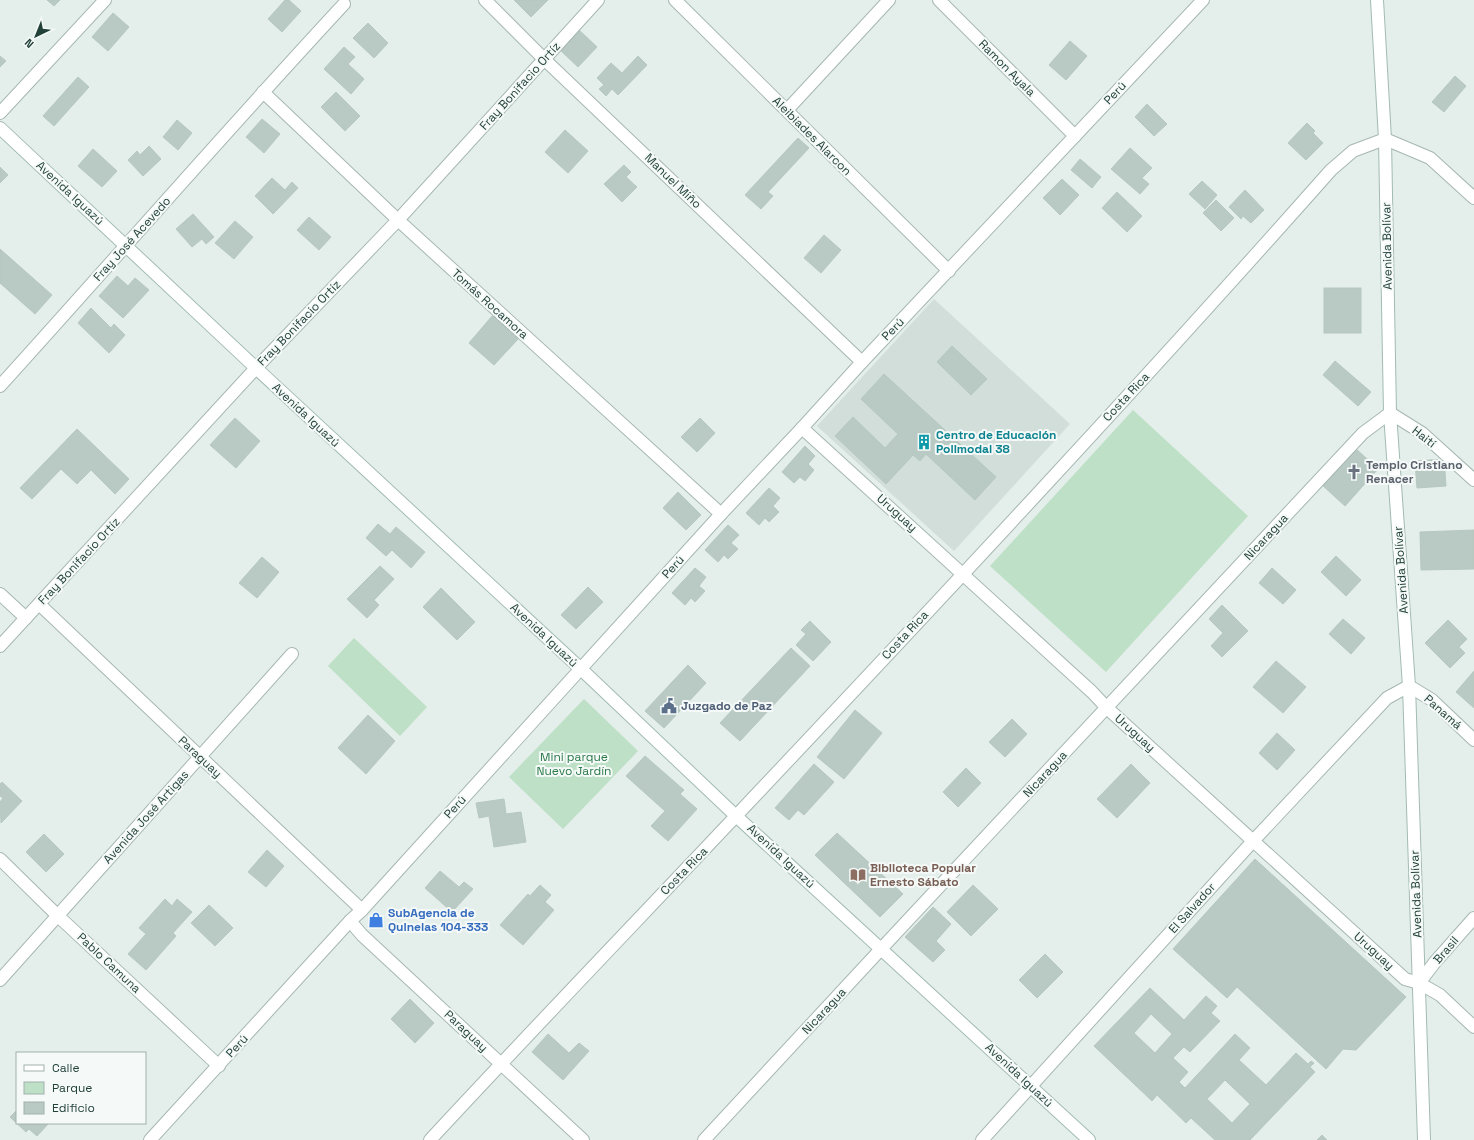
<svg xmlns="http://www.w3.org/2000/svg" width="1474" height="1140" font-family="'Space Grotesk',sans-serif">
<rect width="100%" height="100%" fill="#e4eeea"/>
<polygon fill="#d2ded9" points="934,299 1070,424 954,551 817,426"/>
<g fill="#bde0c6">
<polygon points="1133,410 1248,516 1106,672 990,566"/>
<polygon points="354,638 427,707 400,736 328,666"/>
<polygon points="584,699 638,751 563,829 509,777"/>
</g>
<g fill="#b9c9c3" stroke="#b6c8c1" fill-rule="evenodd">
<polygon points="47,0 60,0 54,6"/>
<polygon points="285,0 289,0 301,11 282,32 268,19"/>
<polygon points="514,0 548,0 531,17"/>
<polygon points="113,13 129,27 108,51 92,37"/>
<polygon points="368,23 388,43 374,58 353,38"/>
<polygon points="578,29 597,47 578,67 559,49"/>
<polygon points="1070,41 1087,56 1066,80 1049,65"/>
<polygon points="344,47 355,57 348,64 364,79 351,94 324,69"/>
<polygon points="0,56 6,61 0,67"/>
<polygon points="638,56 647,65 618,95 612,89 606,96 599,89 604,85 597,78 611,63 622,73"/>
<polygon points="1455,76 1466,86 1444,112 1432,102"/>
<polygon points="78,77 89,87 54,126 43,116"/>
<polygon points="336,92 360,116 345,131 321,107"/>
<polygon points="1147,104 1167,124 1154,136 1135,117"/>
<polygon points="262,119 280,134 264,153 246,137"/>
<polygon points="177,120 192,133 178,150 163,137"/>
<polygon points="1307,123 1315,131 1313,133 1323,143 1306,160 1288,143"/>
<polygon points="565,130 588,151 568,173 545,152"/>
<polygon points="798,138 809,148 768,192 773,196 761,209 745,195"/>
<polygon points="149,146 161,159 143,176 128,160 137,151 140,155"/>
<polygon points="1130,148 1152,168 1142,178 1149,184 1140,194 1111,169"/>
<polygon points="93,149 117,171 102,187 78,166"/>
<polygon points="1080,159 1101,177 1092,188 1071,170"/>
<polygon points="624,165 631,172 626,177 637,187 622,202 604,184"/>
<polygon points="0,167 8,175 0,183"/>
<polygon points="272,178 285,190 292,182 298,188 273,214 255,196"/>
<polygon points="1062,179 1079,195 1060,215 1043,198"/>
<polygon points="1202,181 1217,195 1205,209 1189,194"/>
<polygon points="1245,190 1264,210 1251,223 1243,216 1241,219 1229,207"/>
<polygon points="1117,192 1142,216 1127,232 1102,208"/>
<polygon points="1216,200 1234,218 1221,231 1203,213"/>
<polygon points="193,214 214,237 206,244 202,239 192,247 176,229"/>
<polygon points="309,217 331,237 319,250 297,230"/>
<polygon points="235,221 253,237 234,259 215,243"/>
<polygon points="824,235 841,250 821,273 804,258"/>
<polygon points="0,249 52,295 35,314 0,283"/>
<polygon points="117,276 128,286 135,278 149,290 123,318 99,296"/>
<rect x="1324" y="288" width="37" height="45"/>
<polygon points="91,308 111,328 114,324 125,335 109,353 78,323"/>
<polygon points="493,315 519,338 494,365 469,343"/>
<polygon points="952,346 987,379 971,395 937,362"/>
<polygon points="1335,361 1371,392 1358,406 1323,375"/>
<polygon points="884,374 996,477 975,500 926,454 920,461 913,455 886,484 835,436 853,417 885,448 898,434 861,399"/>
<polygon points="235,418 260,441 236,468 210,445"/>
<polygon points="700,418 715,433 697,452 681,437"/>
<polygon points="77,429 129,479 115,494 91,470 77,484 61,469 32,499 20,488"/>
<polygon points="805,446 815,456 808,464 814,470 805,481 800,477 794,483 782,472"/>
<polygon points="1354,447 1378,469 1345,506 1321,484"/>
<polygon points="1444,459 1446,486 1417,488 1415,461"/>
<polygon points="769,488 780,498 773,506 779,512 769,522 765,518 759,525 746,513"/>
<polygon points="678,492 701,515 686,530 663,508"/>
<polygon points="378,524 390,534 396,527 425,552 411,568 392,550 386,556 366,538"/>
<polygon points="728,525 739,535 731,543 738,549 728,559 724,555 718,562 705,550"/>
<polygon points="1474,530 1474,569 1421,570 1420,532"/>
<polygon points="1336,556 1361,580 1346,596 1321,572"/>
<polygon points="262,557 279,572 257,598 239,583"/>
<polygon points="380,566 394,579 374,600 379,605 367,618 347,599"/>
<polygon points="695,568 706,577 699,586 705,591 695,602 691,598 685,605 672,593"/>
<polygon points="1272,568 1296,590 1283,604 1259,583"/>
<polygon points="588,587 603,602 576,629 561,615"/>
<polygon points="441,588 475,622 457,640 423,607"/>
<polygon points="1222,605 1248,631 1222,657 1211,646 1223,633 1209,619"/>
<polygon points="1343,619 1365,638 1351,654 1329,634"/>
<polygon points="1448,620 1467,639 1459,647 1465,653 1450,668 1425,643"/>
<polygon points="810,621 831,642 813,661 796,645 806,634 801,630"/>
<polygon points="791,648 810,666 740,741 720,723"/>
<polygon points="1276,661 1306,687 1283,713 1253,687"/>
<polygon points="688,665 706,683 664,728 645,711"/>
<polygon points="1474,671 1474,708 1456,692"/>
<polygon points="855,710 882,733 844,779 817,757"/>
<polygon points="368,715 395,741 366,774 338,748"/>
<polygon points="1012,719 1027,734 1005,757 989,742"/>
<polygon points="1277,733 1295,750 1277,770 1259,753"/>
<polygon points="645,756 684,790 680,794 697,809 668,841 651,826 665,811 626,776"/>
<polygon points="814,764 834,782 804,815 798,810 789,820 775,808"/>
<polygon points="1131,764 1150,783 1117,818 1097,799"/>
<polygon points="966,768 981,783 958,807 943,792"/>
<polygon points="2,782 22,801 1,823 0,802 3,798 0,796 0,784"/>
<polygon points="504,799 506,814 521,812 526,842 494,847 489,816 479,818 476,803"/>
<polygon points="837,833 903,894 880,917 815,855"/>
<polygon points="44,834 64,854 46,872 26,852"/>
<polygon points="267,850 284,866 266,887 248,872"/>
<polygon points="1255,859 1406,997 1356,1050 1343,1049 1326,1069 1237,987 1227,998 1173,949"/>
<polygon points="440,871 459,887 464,882 473,889 452,912 425,888"/>
<polygon points="540,885 551,895 545,902 554,910 523,945 500,925 528,894 530,896"/>
<polygon points="973,885 998,909 971,936 947,912"/>
<polygon points="165,899 172,906 177,899 192,912 173,933 176,936 146,970 128,954 146,934 139,928"/>
<polygon points="209,905 233,928 215,946 191,923"/>
<polygon points="933,907 951,924 936,941 945,950 933,962 905,937"/>
<polygon points="1045,954 1063,972 1037,998 1019,980"/>
<path d="M1150 988 1184 1020 1206 996 1217 1006 1211 1013 1220 1021 1190 1052 1184 1047 1173 1058 1188 1072 1179 1082 1185 1088 1235 1034 1250 1048 1239 1060 1266 1085 1296 1053 1308 1064 1311 1061 1314 1063 1310 1067 1315 1072 1250 1140H1215L1191 1118 1186 1123 1157 1095 1152 1101 1094 1046ZM1151 1014 1172 1034 1155 1053 1134 1033ZM1225 1080 1250 1104 1232 1123 1207 1099Z"/>
<polygon points="410,999 434,1023 415,1043 391,1019"/>
<polygon points="548,1034 569,1053 579,1043 589,1051 563,1080 532,1052"/>
<polygon points="17,1110 17,1123 49,1123 37,1136 29,1129 26,1132 10,1117"/>
<polygon points="1322,1135 1327,1140 1317,1140"/>
</g>
<g fill="none" stroke-linecap="round" stroke-linejoin="round">
<defs>
<g id="street">
<polyline points="485,0 544,59 862,362"/>
<polyline points="675,0 949,271"/>
<polyline points="939,0 1075,136"/>
<polyline points="263,92 398,220 721,514"/>
<polyline points="787,110 889,0"/>
<polyline points="0,113 105,0"/>
<path d="M0 386C115 259 227 130 344 4"/>
<polyline points="802,428 1092,692 1107,708 1405,979 1419,983 1440,995 1474,1027"/>
<polyline points="0,594 26,618"/>
<polyline points="39,604 362,910"/>
<polyline points="0,646 256,368 398,220 598,0"/>
<polyline points="0,859 58,916 219,1066"/>
<polyline points="350,921 362,935 583,1140"/>
<polyline points="0,980 292,654"/>
<polyline points="1419,983 1435,962 1474,918"/>
<polyline points="150,1140 350,921 362,910 721,514 802,428 862,362 1203,0"/>
<path d="M430 1140C531 1031 634 924 736 816 937 603 1137 389 1331 170L1353 151 1385 139 1430 158 1474 198"/>
<polyline points="704,1140 881,949 1363,433 1390,413 1422,433 1474,480"/>
<polyline points="982,1140 1253,841 1387,698 1409,686 1432,700 1474,740"/>
</g>
<g id="secondary">
<polyline points="1377,0 1385,139 1390,413 1409,686 1424,1140"/>
<polyline points="0,128 256,368 581,669 736,816 1089,1140"/>
</g>
</defs>
<use href="#street" stroke="#a6b7b1" stroke-width="14"/>
<use href="#secondary" stroke="#a2bbb2" stroke-width="14"/>
<use href="#street" stroke="#fff" stroke-width="12"/>
<use href="#secondary" stroke="#fff" stroke-width="12"/>
</g>
<defs>
<symbol id="building-bare" viewBox="-9 -9 18 18"><path d="M-4-6H4V6H1V3H-1V6H-4ZM-2.5-4.3h1.7v1.8h-1.7ZM.8-4.3h1.7v1.8H.8ZM-2.5-1h1.7V.8h-1.7ZM.8-1h1.7V.8H.8Z" fill="#0f9aa8" stroke="#f5faf8" stroke-width="2.5" paint-order="stroke"/></symbol>
<symbol id="church-bare" viewBox="-9 -9 18 18"><path d="M-1.2-6h2.4v3.5h3.3v2.4h-3.3V6h-2.4V-.1h-3.3v-2.4h3.3Z" fill="#6b7280" stroke="#f5faf8" stroke-width="2.5" paint-order="stroke"/></symbol>
<symbol id="civic-bare" viewBox="-9 -9 18 18"><path d="M-.6-6.5H3V-4.5H.6V-3L4-1V1h2V6H-6V1h2V-1L-.6-3ZM-1.2 2.5V6h2.4V2.5Z" fill="#5c6f8a" stroke="#f5faf8" stroke-width="2.5" paint-order="stroke"/></symbol>
<symbol id="library-bare" viewBox="-9 -9 18 18"><path d="M-6-4Q-3-5.5-.7-3.5V5Q-3 3-6 4ZM6-4Q3-5.5 .7-3.5V5Q3 3 6 4Z" fill="#8d6e63" stroke="#f5faf8" stroke-width="2.5" paint-order="stroke"/></symbol>
<symbol id="shop-bare" viewBox="-9 -9 18 18"><path d="M-5-2.5h2.3a2.7 3.5 0 0 1 5.4 0H5L5.5 6h-11ZM-1.5-2.5h3a1.5 2.3 0 0 0-3 0Z" fill="#3f7fe0" stroke="#f5faf8" stroke-width="2.5" paint-order="stroke"/></symbol>
</defs>
<g fill-rule="evenodd">
<use href="#building-bare" x="913" y="431" width="22" height="22"/>
<use href="#church-bare" x="1343" y="461" width="22" height="22"/>
<use href="#civic-bare" x="658" y="695" width="22" height="22"/>
<use href="#library-bare" x="847" y="864" width="22" height="22"/>
<use href="#shop-bare" x="365" y="909" width="22" height="22"/>
</g>
<g text-anchor="middle" dominant-baseline="central" stroke-width="4" stroke-linejoin="round" paint-order="stroke">
<g font-size="12" fill="#224139" stroke="#f5faf8">
<text transform="translate(1007 68) rotate(45)">Ramon Ayala</text>
<text transform="translate(520 86) rotate(-48)">Fray Bonifacio Ortíz</text>
<text transform="translate(1115 93) rotate(-47)">Perú</text>
<text transform="translate(812 136) rotate(45)">Aleibiades Alarcon</text>
<text transform="translate(673 181) rotate(44)">Manuel Miño</text>
<text transform="translate(70 193) rotate(43)">Avenida Iguazú</text>
<text transform="translate(132 239) rotate(-48)">Fray José Acevedo</text>
<text transform="translate(1387 246) rotate(-91)">Avenida Bolívar</text>
<text transform="translate(490 304) rotate(42)">Tomás Rocamora</text>
<text transform="translate(299 323) rotate(-46)">Fray Bonifacio Ortíz</text>
<text transform="translate(893 329) rotate(-46)">Perú</text>
<text transform="translate(1126 397) rotate(-47)">Costa Rica</text>
<text transform="translate(306 415) rotate(43)">Avenida Iguazú</text>
<text transform="translate(1424 437) rotate(38)">Haití</text>
<text transform="translate(897 513) rotate(42)">Uruguay</text>
<text transform="translate(1266 537) rotate(-47)">Nicaragua</text>
<text transform="translate(79 561) rotate(-47)">Fray Bonifacio Ortíz</text>
<text transform="translate(673 567) rotate(-48)">Perú</text>
<text transform="translate(1401 570) rotate(-94)">Avenida Bolívar</text>
<text transform="translate(544 635) rotate(43)">Avenida Iguazú</text>
<text transform="translate(905 635) rotate(-47)">Costa Rica</text>
<text transform="translate(1443 712) rotate(41)">Panamá</text>
<text transform="translate(1135 733) rotate(42)">Uruguay</text>
<text transform="translate(200 757) rotate(43)">Paraguay</text>
<text transform="translate(1045 774) rotate(-47)">Nicaragua</text>
<text transform="translate(455 807) rotate(-48)">Perú</text>
<text transform="translate(146 817) rotate(-48)">Avenida José Artigas</text>
<text transform="translate(781 856) rotate(43)">Avenida Iguazú</text>
<text transform="translate(684 871) rotate(-46)">Costa Rica</text>
<text transform="translate(1416 894) rotate(-92)">Avenida Bolívar</text>
<text transform="translate(1192 908) rotate(-48)">El Salvador</text>
<text transform="translate(1446 950) rotate(-49)">Brasil</text>
<text transform="translate(1374 951) rotate(42)">Uruguay</text>
<text transform="translate(109 963) rotate(43)">Pablo Camuna</text>
<text transform="translate(824 1011) rotate(-47)">Nicaragua</text>
<text transform="translate(466 1031) rotate(43)">Paraguay</text>
<text transform="translate(237 1046) rotate(-48)">Perú</text>
<text transform="translate(1019 1075) rotate(43)">Avenida Iguazú</text>
</g>
<g font-size="12" font-weight="bold" fill="#0d838f" stroke="#f5faf8" text-anchor="start">
<text x="936" y="435">Centro de Educación<tspan x="936" dy="14">Polimodal 38</tspan></text>
</g>
<g font-size="12" font-weight="bold" fill="#5b616d" stroke="#f5faf8" text-anchor="start">
<text x="1366" y="465">Templo Cristiano<tspan x="1366" dy="14">Renacer</tspan></text>
</g>
<g font-size="12" font-weight="bold" fill="#4e5e75" stroke="#f5faf8" text-anchor="start">
<text x="681" y="706">Juzgado de Paz</text>
</g>
<g font-size="12" fill="#2b7a4a" stroke="#f5faf8">
<text x="574" y="757">Mini parque<tspan x="574" dy="14">Nuevo Jardín</tspan></text>
</g>
<g font-size="12" font-weight="bold" fill="#785e54" stroke="#f5faf8" text-anchor="start">
<text x="870" y="868">Biblioteca Popular<tspan x="870" dy="14">Ernesto Sábato</tspan></text>
</g>
<g font-size="12" font-weight="bold" fill="#366cbe" stroke="#f5faf8" text-anchor="start">
<text x="388" y="913">SubAgencia de<tspan x="388" dy="14">Quinelas 104-333</tspan></text>
</g>
</g>
<rect x="16" y="1052" width="130" height="72" fill="#f5faf8" stroke="#a1b0ac"/>
<rect x="24" y="1065" width="20" height="6" fill="#ffffff" stroke="#a1b0ac"/>
<text x="52" y="1072" font-size="12" fill="#224139">Calle</text>
<rect x="24" y="1082" width="20" height="12" fill="#bde0c6" stroke="#a1b0ac"/>
<text x="52" y="1092" font-size="12" fill="#224139">Parque</text>
<rect x="24" y="1102" width="20" height="12" fill="#b9c9c3" stroke="#a1b0ac"/>
<text x="52" y="1112" font-size="12" fill="#224139">Edificio</text>
<g transform="translate(36 36) rotate(223)" stroke="#f5faf8" stroke-width="3" paint-order="stroke">
<path d="M0-3L7 15L0 10L-7 15Z" fill="#224139"/>
<text y="-6" font-size="11" font-weight="bold" text-anchor="middle" fill="#224139">N</text>
</g>
</svg>
